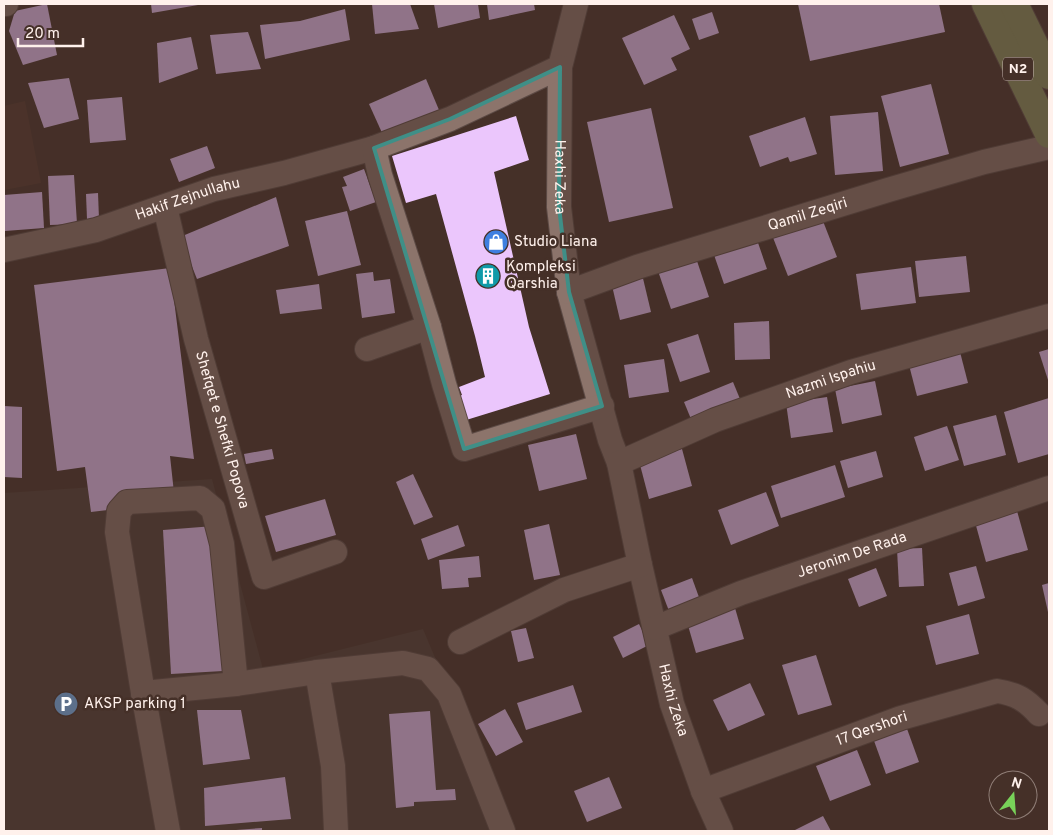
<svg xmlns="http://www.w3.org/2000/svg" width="1053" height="835" font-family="Overpass,sans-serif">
<rect width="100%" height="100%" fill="#453028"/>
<polygon fill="#53372d" points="25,101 41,183 4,190 4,106"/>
<polygon fill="#4f3c35" points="212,479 263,669 423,629 508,831 4,831 4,493"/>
<g fill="#ebc6fc">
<polygon points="47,4 57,55 23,65 9,31 15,11"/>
<polygon points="151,4 198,4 198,5 152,13"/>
<polygon points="372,4 410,4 419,29 375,34"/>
<polygon points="434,4 478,4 480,18 438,28"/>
<polygon points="487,4 534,4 535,10 489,20"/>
<polygon points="798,4 939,4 945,32 810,61"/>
<polygon points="345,9 350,40 265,59 260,25 300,21"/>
<polygon points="712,12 719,33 699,40 692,19"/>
<polygon points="674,15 690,49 671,58 677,70 644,85 622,38"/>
<polygon points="248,32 261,69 216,74 210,35"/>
<polygon points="191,37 198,69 159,83 157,43"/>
<polygon points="69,78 79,119 44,128 28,83"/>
<polygon points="426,79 439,110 383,135 369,104"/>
<polygon points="931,84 949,154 900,167 881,96"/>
<polygon points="122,97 126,140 90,143 87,100"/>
<polygon points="651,108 673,208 609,222 587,122"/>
<polygon points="878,112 883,171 835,175 830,116"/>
<polygon points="516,116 529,160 494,172 529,327 550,394 463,421 456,397 462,395 459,387 485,377 475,336 436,194 406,203 392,156"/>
<polygon points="805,117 817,154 790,162 788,157 760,167 749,136"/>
<polygon points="207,146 215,168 179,182 170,159"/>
<polygon points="364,169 376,202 350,211 342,187 347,186 343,177"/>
<polygon points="74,175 77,224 50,225 48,176"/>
<polygon points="42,192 44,228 5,231 4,195"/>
<polygon points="98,193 99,219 87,219 86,194"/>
<polygon points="276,197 289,246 197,279 180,237"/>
<polygon points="347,211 361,265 318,276 305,221"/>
<polygon points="821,216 837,257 788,276 772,235"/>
<polygon points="756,237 767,269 724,284 713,252"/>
<polygon points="695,255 709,297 671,309 657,268"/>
<polygon points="966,256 970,292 919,297 915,261"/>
<polygon points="911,267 916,303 861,310 856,274"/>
<polygon points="170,268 194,459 170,456 175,502 91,512 85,467 57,471 34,285"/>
<polygon points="641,270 651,312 620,320 610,277"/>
<polygon points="373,272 374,281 390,279 395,313 362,318 356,274"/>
<polygon points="319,284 322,309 280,314 276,290"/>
<polygon points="769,321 770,359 735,360 734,323"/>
<polygon points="698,334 710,372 680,382 667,344"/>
<polygon points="1049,349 1049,383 1039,352"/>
<polygon points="960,352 968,383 917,396 909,365"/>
<polygon points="664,359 669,392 629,398 624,365"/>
<polygon points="875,381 882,415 842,424 835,389"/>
<polygon points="733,382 740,399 691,419 684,402"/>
<polygon points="827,397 833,432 791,438 786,403"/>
<polygon points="1049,398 1049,454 1018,463 1004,412"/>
<polygon points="4,406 22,407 22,478 4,477"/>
<polygon points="996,415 1006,455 964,466 953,426"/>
<polygon points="947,426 959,460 925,471 914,437"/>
<polygon points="576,434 587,479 539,491 528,445"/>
<polygon points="272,449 274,459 246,464 244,454"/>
<polygon points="682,449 692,486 649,499 639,461"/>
<polygon points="876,451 883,477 848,488 840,461"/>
<polygon points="835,465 845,497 781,518 771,486"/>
<polygon points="413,474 433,517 414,525 396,482"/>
<polygon points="766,492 779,526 731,545 718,510"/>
<polygon points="325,499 336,535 276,552 265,516"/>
<polygon points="1017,511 1028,550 986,562 975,522"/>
<polygon points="549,524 560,575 534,580 524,530"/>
<polygon points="458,525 465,546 428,560 421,539"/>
<polygon points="214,526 223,671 171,674 163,530"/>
<polygon points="922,548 924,586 899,587 897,549"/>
<polygon points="479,556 481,577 468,578 469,587 442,589 439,560"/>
<polygon points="976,566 985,598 958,606 949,573"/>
<polygon points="876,568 887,596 859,607 848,579"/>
<polygon points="692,578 700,600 669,611 661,590"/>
<polygon points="1049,583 1049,611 1048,612 1042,585"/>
<polygon points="735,608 744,639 696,653 687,622"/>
<polygon points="969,614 979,654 936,665 926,626"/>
<polygon points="639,624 649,645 623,658 613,637"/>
<polygon points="526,628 534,658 518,662 511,631"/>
<polygon points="816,655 832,705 798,715 782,665"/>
<polygon points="750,683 765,715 728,731 713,700"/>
<polygon points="573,685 582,712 526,730 517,703"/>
<polygon points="505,709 523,742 496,756 478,724"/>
<polygon points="197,710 241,710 250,759 203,765"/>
<polygon points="430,711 436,790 455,789 456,800 414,802 414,806 396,808 389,714"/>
<polygon points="906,726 919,762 886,774 873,738"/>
<polygon points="857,750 871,785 830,801 816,766"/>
<polygon points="285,777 291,819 205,826 204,788"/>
<polygon points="609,777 622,808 587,822 574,791"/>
<polygon points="823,816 831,831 793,831"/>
<polygon points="262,828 262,831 236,831 236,830"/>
</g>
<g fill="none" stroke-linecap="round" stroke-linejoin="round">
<defs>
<g id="minor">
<polyline points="4,4 6,4"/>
<path id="s1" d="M576 4 560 67 559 207 569 292 610 440 619 463 640 565 672 704 703 791 721 831"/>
<path id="s2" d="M165 207 196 339 264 577 335 552"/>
<path id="s3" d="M4 250 96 230 214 189 284 173 374 148 450 119 560 67"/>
<path id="s4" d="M569 292 637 267 888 190 984 162 1049 147"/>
<polyline points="429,327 444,384 464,449 602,406"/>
<polyline points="367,349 429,327 380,175 374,148"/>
<path id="s5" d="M619 463 715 420 851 372 1049 316"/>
<path id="s6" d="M655 628 741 593 1049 488"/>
<polyline points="460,642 564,590 640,565"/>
<polyline points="317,672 333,766 336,831"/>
<polyline points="143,693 117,532 119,511 127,502 200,498 213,509 222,544 236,684"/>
<path id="s7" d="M703 791 901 718 997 691C1017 694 1026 700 1039 714"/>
<polyline points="168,831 143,693 236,684 317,672 403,663 428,669 449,694 503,831"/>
</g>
<g id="major">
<polyline points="986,4 1049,134"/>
<polyline points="1014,4 1049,75"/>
</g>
</defs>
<use href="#minor" stroke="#5d4b46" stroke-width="26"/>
<use href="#major" stroke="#5d4b46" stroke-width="30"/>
<use href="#minor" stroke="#8c746b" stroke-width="24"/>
<use href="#major" stroke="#89905d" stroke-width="28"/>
</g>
<path d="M0 0H1053V835H0ZM560 67 559 207 569 292 602 406 464 449 374 148 450 119Z" fill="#453028" fill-opacity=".55" fill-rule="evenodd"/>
<path fill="none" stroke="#3f8f87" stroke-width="4" stroke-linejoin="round" d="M560 67 559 207 569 292 602 406 464 449 374 148 450 119Z"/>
<defs>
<symbol id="shop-disc" viewBox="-11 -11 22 22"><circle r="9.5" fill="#3f7fe0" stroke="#453028"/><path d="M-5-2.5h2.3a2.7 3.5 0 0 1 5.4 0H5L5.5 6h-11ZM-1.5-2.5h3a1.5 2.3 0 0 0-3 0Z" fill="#fff"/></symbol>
<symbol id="building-disc" viewBox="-11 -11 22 22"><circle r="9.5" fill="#0f9aa8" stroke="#453028"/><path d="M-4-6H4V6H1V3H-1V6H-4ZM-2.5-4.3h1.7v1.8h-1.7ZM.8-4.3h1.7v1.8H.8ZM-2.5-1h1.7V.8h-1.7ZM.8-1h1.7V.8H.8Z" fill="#fff"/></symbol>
<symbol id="parking-disc" viewBox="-11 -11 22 22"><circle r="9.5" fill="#5c6f8a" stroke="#453028"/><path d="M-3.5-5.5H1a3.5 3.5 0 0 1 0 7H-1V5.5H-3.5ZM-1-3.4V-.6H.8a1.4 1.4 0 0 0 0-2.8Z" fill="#fff"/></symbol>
</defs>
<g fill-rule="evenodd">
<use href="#shop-disc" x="482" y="228" width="28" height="28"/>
<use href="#building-disc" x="474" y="262" width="28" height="28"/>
<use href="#parking-disc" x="52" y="690" width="28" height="28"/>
</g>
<g text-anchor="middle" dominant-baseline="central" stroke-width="5" stroke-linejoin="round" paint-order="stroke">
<rect fill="#453028" stroke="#c7b7b1" stroke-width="1" x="1003" y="57.5" width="30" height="23" rx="4"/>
<g font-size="14" font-weight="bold" fill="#fff1ec">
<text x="1018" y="69">N2</text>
</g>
<g font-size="15" fill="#fff1ec" stroke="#453028">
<text stroke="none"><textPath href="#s1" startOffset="175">Haxhi Zeka</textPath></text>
<text stroke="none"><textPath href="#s3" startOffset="191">Hakif Zejnullahu</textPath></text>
<text stroke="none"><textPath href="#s4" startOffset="251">Qamil Zeqiri</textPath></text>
<text stroke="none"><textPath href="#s5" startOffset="228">Nazmi Ispahiu</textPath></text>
<text stroke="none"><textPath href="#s2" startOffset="230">Shefqet e Shefki Popova</textPath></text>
<text stroke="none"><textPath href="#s6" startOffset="210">Jeronim De Rada</textPath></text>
<text stroke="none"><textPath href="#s1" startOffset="712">Haxhi Zeka</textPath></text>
<text stroke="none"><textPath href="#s7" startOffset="180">17 Qershori</textPath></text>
</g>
<g font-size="15" fill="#fff1ec" stroke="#453028" text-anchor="start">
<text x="514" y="242">Studio Liana</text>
<text x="506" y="267">Kompleksi<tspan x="506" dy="17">Qarshia</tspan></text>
<text x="84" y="704">AKSP parking 1</text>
</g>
</g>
<rect width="1053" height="835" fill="none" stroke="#fff1ec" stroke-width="10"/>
<g transform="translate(1013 795) rotate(17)"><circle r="24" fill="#453028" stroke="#8f7d76"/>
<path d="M0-4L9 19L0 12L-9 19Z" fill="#78d259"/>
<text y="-8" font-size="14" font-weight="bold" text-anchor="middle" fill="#fff1ec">N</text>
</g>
<path d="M18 38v8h65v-8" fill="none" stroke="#fff1ec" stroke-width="2.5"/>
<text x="25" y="38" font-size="15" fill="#fff1ec" stroke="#453028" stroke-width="4" paint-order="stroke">20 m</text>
</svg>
